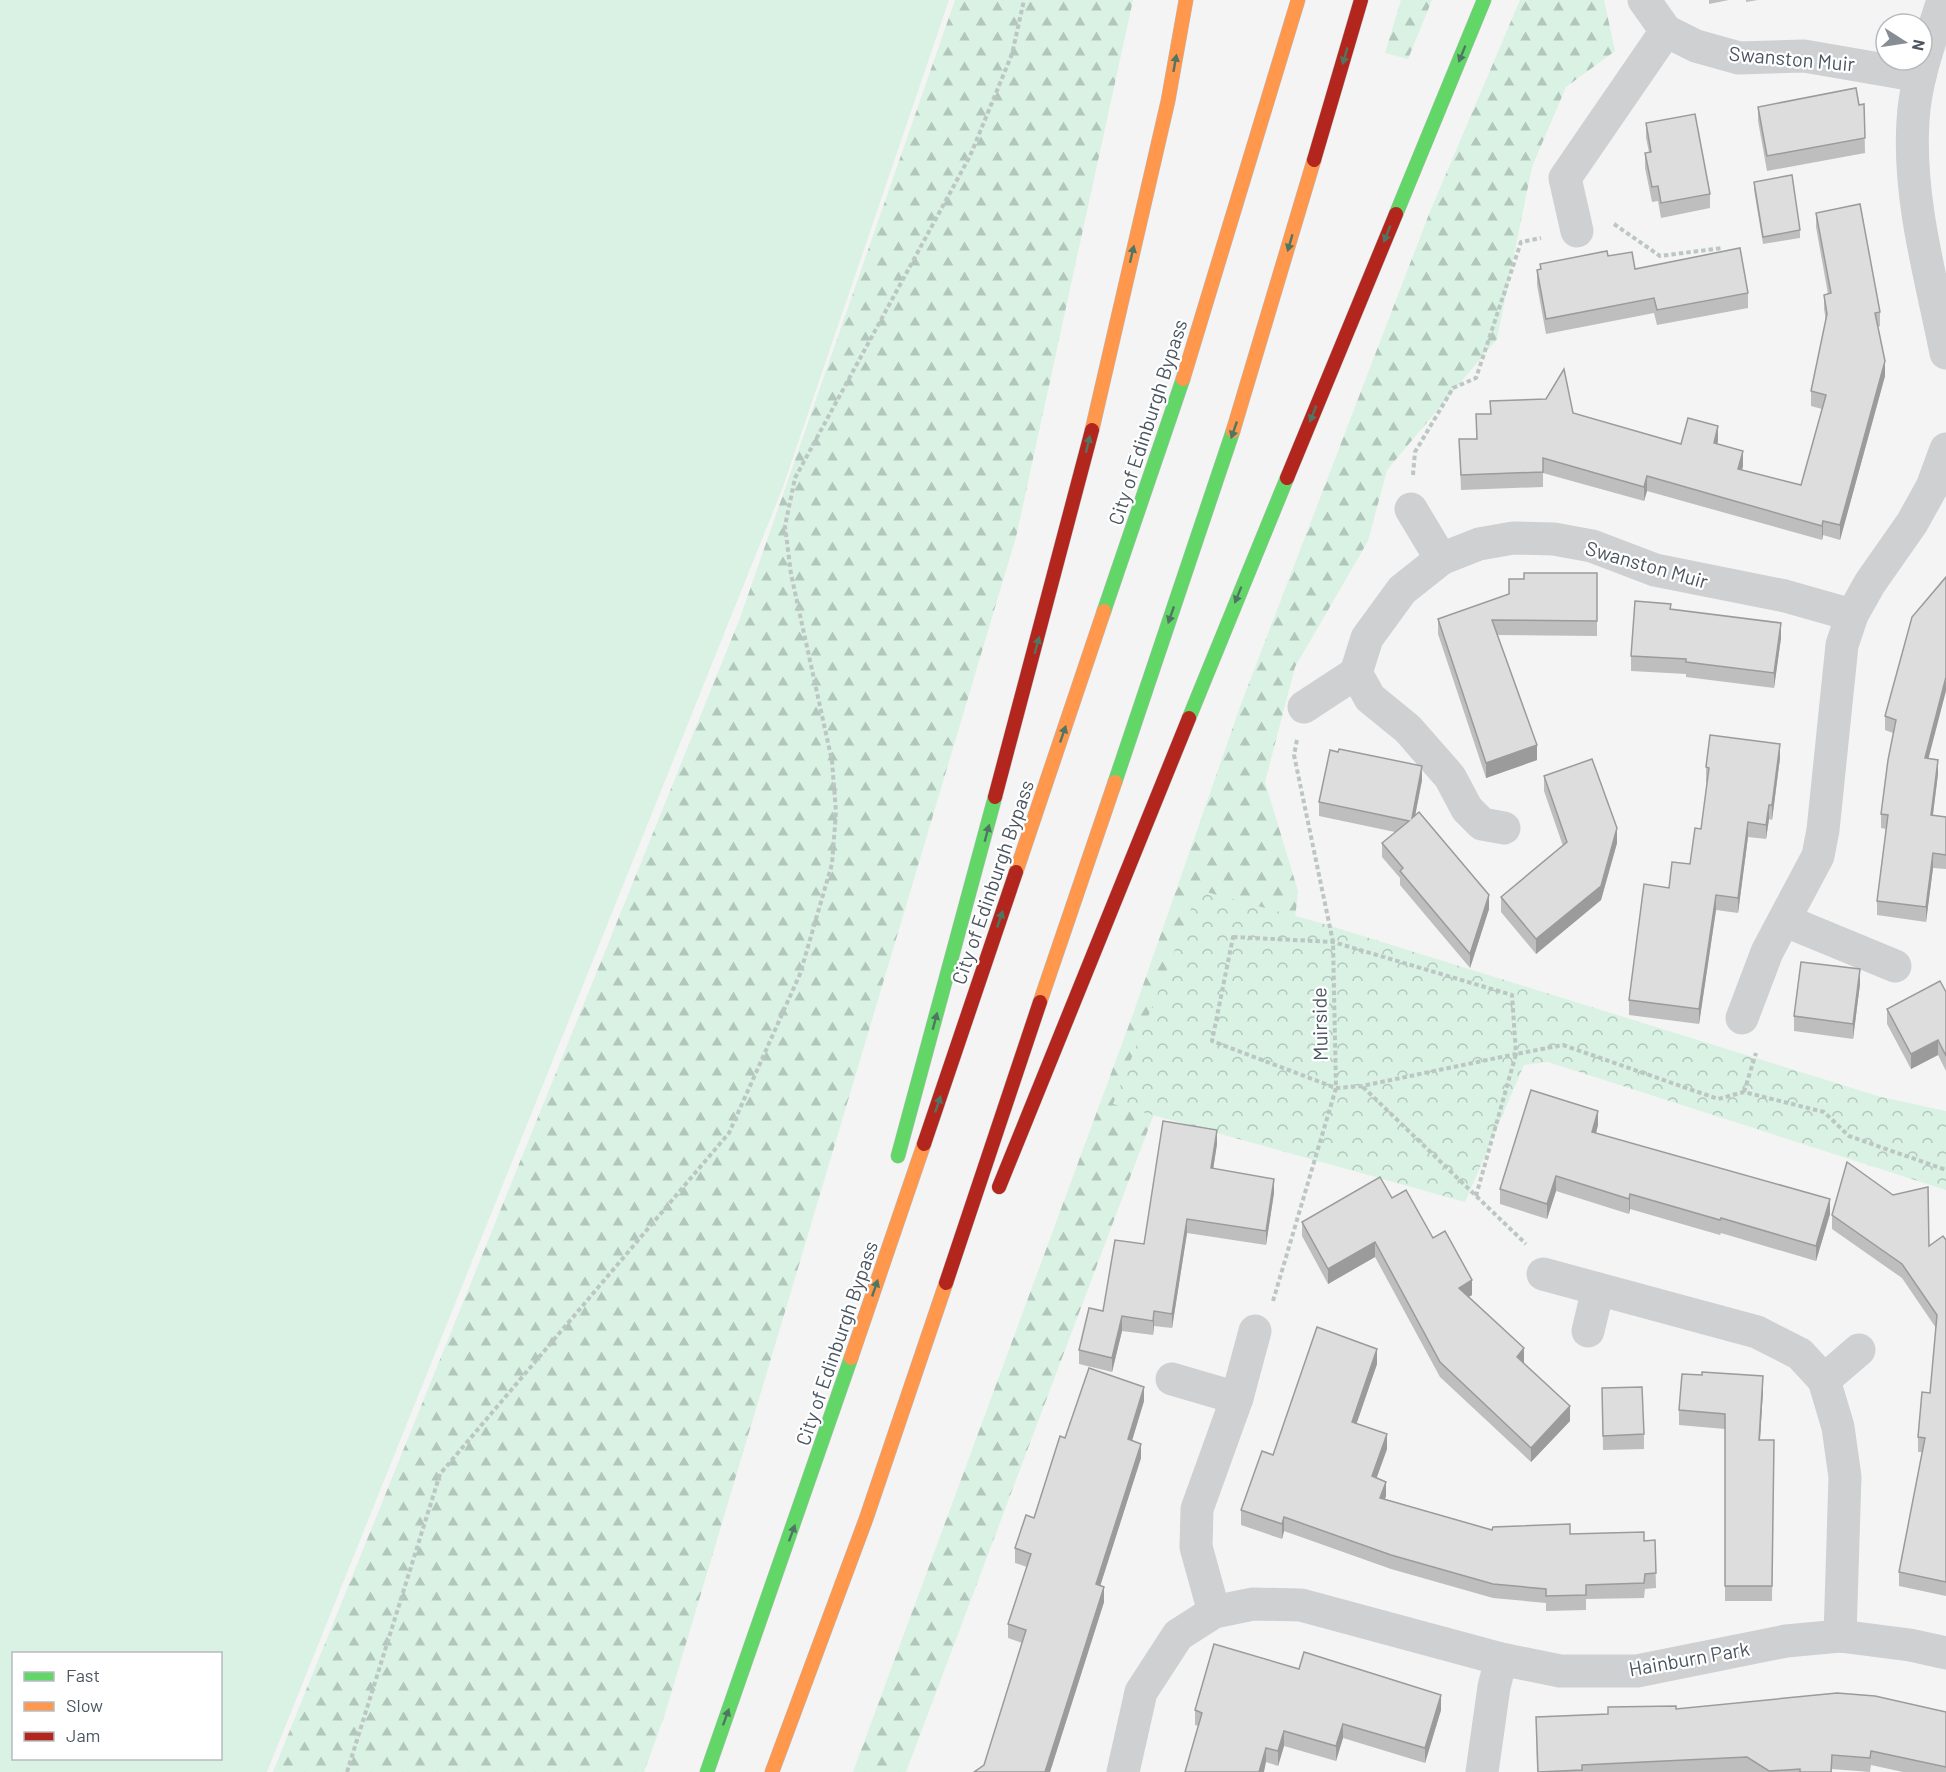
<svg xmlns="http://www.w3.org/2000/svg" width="1946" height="1772" font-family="Barlow,sans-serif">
<defs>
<pattern id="forest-firs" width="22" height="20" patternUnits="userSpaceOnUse" patternTransform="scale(1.5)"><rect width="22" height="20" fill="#d9f2e3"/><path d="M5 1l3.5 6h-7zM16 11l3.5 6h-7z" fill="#b2c7bb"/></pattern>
<pattern id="park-crowns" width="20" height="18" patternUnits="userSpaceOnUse" patternTransform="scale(1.5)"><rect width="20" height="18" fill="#d9f2e3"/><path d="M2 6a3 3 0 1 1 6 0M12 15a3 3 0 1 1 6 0" fill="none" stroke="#b2c7bb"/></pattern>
</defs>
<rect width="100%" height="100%" fill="#f4f4f4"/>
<path fill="#d9f2e3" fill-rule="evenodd" d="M0 0H949L783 487 267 1772H0ZM14 1654H220V1758H14Z"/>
<g fill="url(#forest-firs)">
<polygon points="955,0 1133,0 1016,537 665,1714 644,1772 273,1772 740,618"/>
<polygon points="1401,0 1432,0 1408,59 1385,53"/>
<polygon points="1520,0 1604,0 1615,51 1566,87 1532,167 1497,339 1387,470 1368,541 1295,667 1265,782 1298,891 1289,974 1189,1021 906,1772 853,1772 1133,1014 1241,704 1429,214"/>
</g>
<polygon fill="url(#park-crowns)" points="1199,890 1321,923 1881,1097 1946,1111 1946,1190 1548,1062 1524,1065 1465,1202 1113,1104"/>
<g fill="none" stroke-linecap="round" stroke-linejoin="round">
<defs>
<g id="fast">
<polyline points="1396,214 1484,0"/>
<polyline points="1104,611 1183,379"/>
<polyline points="1189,718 1287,478"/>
<polyline points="1115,782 1233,431"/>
<polyline points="898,1156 995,797"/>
<polyline points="707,1772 851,1358"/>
</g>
<g id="slow">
<polyline points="1183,379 1298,0"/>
<polyline points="1092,430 1168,101 1186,0"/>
<polyline points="1233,431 1314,160"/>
<polyline points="1016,872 1104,611"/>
<polyline points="1040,1002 1115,782"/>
<polyline points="851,1358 924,1144"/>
<polyline points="772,1772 866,1519 946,1283"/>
</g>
<g id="jam">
<polyline points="1314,160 1361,0"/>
<polyline points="1287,478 1396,214"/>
<polyline points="995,797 1092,430"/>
<polyline points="924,1144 1016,872"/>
<polyline points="999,1187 1189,718"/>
<polyline points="946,1283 1040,1002"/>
</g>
</defs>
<use href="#fast" stroke="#b9bec3" stroke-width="15"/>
<use href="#slow" stroke="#b9bec3" stroke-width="15"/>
<use href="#jam" stroke="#b9bec3" stroke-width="15"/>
<g stroke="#bcc7c4" stroke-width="4" stroke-dasharray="4.5 3" stroke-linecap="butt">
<polyline points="1614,224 1660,256 1722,248"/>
<polyline points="1413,475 1415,452 1453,388 1476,378 1521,242 1541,238"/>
<polygon points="1233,937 1333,942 1512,995 1516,1054 1362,1086 1336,1088 1212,1041"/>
<polyline points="1363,1087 1526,1244"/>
<polyline points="1744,1092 1756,1053"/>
<polyline points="1476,1196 1516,1054 1563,1045 1718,1099 1744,1092 1824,1112 1849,1136 1946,1170"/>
<polyline points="1273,1301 1336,1088 1333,942 1294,755 1297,740"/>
<polyline points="347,1772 440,1474 729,1133 800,974 832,864 836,812 832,761 791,574 785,526 795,478 970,156 1012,54 1024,0"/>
</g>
<g stroke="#ced0d2" stroke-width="33">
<polyline points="1644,0 1666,31 1696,46 1739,58 1804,56 1920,76"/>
<path d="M1943 0C1931 39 1915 80 1913 121 1908 199 1931 277 1946 353"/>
<polyline points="1577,231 1565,178 1666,31"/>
<polyline points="1411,509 1441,559"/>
<polyline points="1356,673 1370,698 1408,729 1450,777 1467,809 1482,824 1504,828"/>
<polyline points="1304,707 1356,673 1367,638 1402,590 1441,559 1479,544 1513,538 1554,539 1592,546 1655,570 1785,596 1852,615"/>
<polyline points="1786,921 1895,966"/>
<polyline points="1742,1018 1767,952 1818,856 1823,830 1842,645 1852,615 1870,583 1912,523 1932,487 1946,449"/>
<polyline points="1543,1274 1757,1332 1800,1354 1824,1380 1838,1427 1845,1477 1840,1636"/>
<polyline points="1588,1331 1598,1289"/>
<polyline points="1172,1379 1237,1398"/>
<polyline points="1824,1380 1859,1350"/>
<polyline points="1214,1612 1196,1547 1197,1509 1237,1398 1255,1331"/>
<polyline points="1123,1772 1141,1692 1178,1635 1214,1612 1253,1604 1301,1605 1501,1659 1560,1671 1637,1671 1786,1641 1840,1636 1910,1645 1946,1653"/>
<polyline points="1482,1772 1494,1687 1501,1659"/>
</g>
<use href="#fast" stroke="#63d668" stroke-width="14"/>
<use href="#slow" stroke="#ff974d" stroke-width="14"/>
<use href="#jam" stroke="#b3261e" stroke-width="14"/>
</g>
<g fill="#bebebf">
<polygon points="1709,0 1729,0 1709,4"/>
<polygon points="1746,0 1758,0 1746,2"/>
<polygon points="1864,104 1865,153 1767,171 1758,121 1758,107"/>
<polygon points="1646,123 1710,194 1710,208 1661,218 1658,201 1652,202 1645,168 1645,153 1649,152 1646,138"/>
<polygon points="1754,182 1800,230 1800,238 1763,244 1754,190"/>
<polygon points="1816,213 1880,312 1880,326 1878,327 1885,376 1840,540 1823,535 1822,540 1647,491 1644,501 1543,473 1543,487 1461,490 1459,439 1476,439 1476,414 1490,414 1490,401 1573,413 1681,444 1718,441 1717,444 1743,466 1742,470 1801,485 1822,409 1811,406 1811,391 1826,321 1824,309 1824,295 1828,294 1816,227"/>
<polygon points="1608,256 1635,269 1748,293 1748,308 1657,325 1654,313 1546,334 1537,285 1537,270 1540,269 1540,264"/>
<polygon points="1597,573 1597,636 1497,635 1537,760 1486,778 1438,634 1438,619 1509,594 1524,579"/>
<polygon points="1946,577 1928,758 1938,774 1933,815 1946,817 1946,869 1933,868 1926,922 1877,915 1877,901 1886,829 1881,828 1881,814 1893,733 1885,730 1885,716"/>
<polygon points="1671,609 1781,638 1774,688 1686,677 1686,674 1631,671 1631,656"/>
<polygon points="1780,758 1772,820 1769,819 1766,839 1748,837 1738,913 1716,910 1699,1024 1629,1015 1629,1000 1690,864 1701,829 1707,782 1706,782 1706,767"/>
<polygon points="1544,776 1617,843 1601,900 1536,954 1501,912 1501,897 1563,846 1544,791"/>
<polygon points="1422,780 1415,815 1489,909 1470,968 1400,885 1400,878 1382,857 1382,843 1395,832 1319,816 1319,802"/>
<polygon points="1860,984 1853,1039 1794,1031 1794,1016"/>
<polygon points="1946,992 1946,1071 1938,1055 1911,1069 1887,1024 1887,1009"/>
<polygon points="1598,1125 1596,1134 1830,1214 1816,1261 1721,1233 1720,1235 1630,1209 1629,1214 1556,1191 1547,1219 1500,1204 1500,1189"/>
<polygon points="1217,1144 1213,1169 1274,1193 1266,1245 1187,1233 1172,1328 1154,1326 1153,1335 1122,1331 1112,1372 1079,1364 1079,1350 1144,1244"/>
<polygon points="1392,1198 1433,1238 1472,1295 1469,1297 1524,1363 1524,1364 1570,1421 1531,1462 1440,1377 1375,1257 1328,1284 1302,1236 1302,1222"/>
<polygon points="1832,1215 1929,1246 1946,1240 1946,1596 1899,1586 1899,1572 1922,1452 1918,1452 1918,1437 1930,1393 1936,1328 1902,1278 1832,1229"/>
<polygon points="1377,1364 1356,1424 1387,1449 1376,1478 1386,1496 1385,1499 1492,1530 1570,1534 1644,1541 1655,1540 1656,1588 1645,1589 1644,1598 1586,1599 1586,1610 1546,1611 1546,1603 1493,1598 1391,1569 1284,1531 1282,1539 1241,1525 1241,1510 1273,1455"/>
<polygon points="1602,1388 1644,1434 1644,1449 1603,1450"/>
<polygon points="1763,1391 1760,1440 1774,1440 1772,1601 1725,1601 1725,1429 1679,1425 1679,1410"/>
<polygon points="1144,1401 1132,1440 1141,1458 1100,1586 1104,1602 1050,1772 974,1772 984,1765 1022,1643 1008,1638 1008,1624 1027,1567 1015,1563 1015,1548 1034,1518 1065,1438"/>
<polygon points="1676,1709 1946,1712 1946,1772 1903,1772 1871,1765 1870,1772 1832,1769 1832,1772 1537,1772 1536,1717 1608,1714"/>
<polygon points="1195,1710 1441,1710 1425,1763 1343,1738 1336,1761 1284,1746 1278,1766 1266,1762 1198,1726 1195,1725"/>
</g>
<g fill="#9b9b9b">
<polygon points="1885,361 1885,376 1840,540 1840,525"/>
<polygon points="1718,426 1718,441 1714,458 1714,443"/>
<polygon points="1743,451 1743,466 1738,484 1738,469"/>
<polygon points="1647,476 1647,491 1644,501 1644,487"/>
<polygon points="1823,521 1823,535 1822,540 1822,526"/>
<polygon points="1781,623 1781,638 1774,688 1774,673"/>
<polygon points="1946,677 1946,691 1925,772 1925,758"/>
<polygon points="1780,744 1780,758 1772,820 1772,805"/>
<polygon points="1537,745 1537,760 1486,778 1486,763"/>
<polygon points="1938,760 1938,774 1931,829 1931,815"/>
<polygon points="1422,766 1422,780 1412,832 1412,818"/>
<polygon points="1769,805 1769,819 1766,839 1766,825"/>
<polygon points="1748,822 1748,837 1738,913 1738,898"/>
<polygon points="1617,828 1617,843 1601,900 1536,954 1536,939"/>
<polygon points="1933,853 1933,868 1926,922 1926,907"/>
<polygon points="1489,895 1489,909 1470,968 1470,954"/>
<polygon points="1716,895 1716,910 1699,1024 1699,1009"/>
<polygon points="1860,969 1860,984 1853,1039 1853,1024"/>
<polygon points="1938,1040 1938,1055 1911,1069 1911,1054"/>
<polygon points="1598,1111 1598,1125 1592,1147 1592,1132"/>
<polygon points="1217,1130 1217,1144 1211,1183 1211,1168"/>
<polygon points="1556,1176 1556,1191 1547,1219 1547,1204"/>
<polygon points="1274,1179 1274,1193 1266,1245 1266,1231"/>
<polygon points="1630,1194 1630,1209 1629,1214 1629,1199"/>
<polygon points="1830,1199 1830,1214 1816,1261 1816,1246"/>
<polygon points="1187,1219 1187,1233 1172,1328 1172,1314"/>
<polygon points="1375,1242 1375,1257 1328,1284 1328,1269"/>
<polygon points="1472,1280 1472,1295 1459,1302 1459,1288"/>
<polygon points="1154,1311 1154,1326 1153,1335 1153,1321"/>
<polygon points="1122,1316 1122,1331 1112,1372 1112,1358"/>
<polygon points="1524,1348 1524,1363 1517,1372 1517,1357"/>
<polygon points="1377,1349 1377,1364 1352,1437 1352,1422"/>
<polygon points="1763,1376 1763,1391 1759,1455 1759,1440"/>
<polygon points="1144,1387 1144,1401 1128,1454 1128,1439"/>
<polygon points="1570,1406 1570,1421 1531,1462 1531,1448"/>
<polygon points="1387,1434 1387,1449 1372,1491 1372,1476"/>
<polygon points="1141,1444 1141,1458 1096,1599 1096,1584"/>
<polygon points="1386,1482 1386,1496 1380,1512 1380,1498"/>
<polygon points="1284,1517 1284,1531 1282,1539 1282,1524"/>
<polygon points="1104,1587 1104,1602 1050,1772 1045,1772"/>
<polygon points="1441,1695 1441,1710 1425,1763 1425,1748"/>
<polygon points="1343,1724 1343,1738 1336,1761 1336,1746"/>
<polygon points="1284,1731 1284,1746 1278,1766 1278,1751"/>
<polygon points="1266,1748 1266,1762 1264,1772 1259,1772"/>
</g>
<g fill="#ddddde" stroke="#9b9b9b" stroke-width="1.5">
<polygon points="1856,88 1859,105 1864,104 1865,138 1767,156 1758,107"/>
<polygon points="1695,114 1710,194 1661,203 1658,186 1652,187 1645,153 1651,152 1646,123"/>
<polygon points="1792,175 1800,230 1763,237 1754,182"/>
<polygon points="1860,204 1880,312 1875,313 1885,361 1840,525 1823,521 1822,526 1647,476 1644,487 1543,458 1543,472 1461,475 1459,439 1477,439 1476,414 1491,414 1490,401 1546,399 1564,369 1573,413 1681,444 1688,418 1718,426 1714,443 1743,451 1738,469 1801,485 1826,395 1811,391 1827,314 1824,295 1831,293 1816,213"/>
<polygon points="1740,248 1748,293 1657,310 1654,298 1546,319 1537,270 1541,269 1540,264 1607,251 1608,256 1632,252 1635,269"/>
<polygon points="1524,573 1597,573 1597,621 1492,620 1537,745 1486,763 1438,619 1509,594 1509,579 1524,579"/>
<polygon points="1946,577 1946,677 1925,758 1938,760 1931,815 1946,817 1946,855 1933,853 1926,907 1877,901 1888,815 1881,814 1888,760 1896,720 1885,716 1912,617"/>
<polygon points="1635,601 1671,604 1670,609 1781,623 1774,673 1686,662 1686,659 1631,656"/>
<polygon points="1710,735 1780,744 1772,805 1769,805 1766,825 1748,822 1738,898 1716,895 1699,1009 1629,1000 1644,884 1669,888 1672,862 1690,864 1695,828 1701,829 1709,768 1706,767"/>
<polygon points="1339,749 1422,766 1412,818 1419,812 1489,895 1470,954 1400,871 1403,868 1382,843 1409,821 1319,802 1330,750 1338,752"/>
<polygon points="1592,759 1617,828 1601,886 1536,939 1501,897 1567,842 1544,776"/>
<polygon points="1801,962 1860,969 1853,1024 1794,1016"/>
<polygon points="1940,981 1946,992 1946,1056 1938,1040 1911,1054 1887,1009"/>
<polygon points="1531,1090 1598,1111 1592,1132 1830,1199 1816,1246 1721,1218 1720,1220 1630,1194 1629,1199 1556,1176 1547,1204 1500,1189"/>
<polygon points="1163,1121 1217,1130 1211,1168 1274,1179 1266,1231 1187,1219 1172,1314 1154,1311 1153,1321 1122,1316 1112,1358 1079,1350 1089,1308 1103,1311 1115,1240 1144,1244"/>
<polygon points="1847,1162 1893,1195 1928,1187 1929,1246 1943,1236 1946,1240 1946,1582 1899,1572 1925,1438 1918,1437 1922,1392 1930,1393 1937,1315 1902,1264 1832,1215"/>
<polygon points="1380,1177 1392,1198 1406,1190 1433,1238 1445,1231 1472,1280 1459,1288 1524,1348 1517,1357 1570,1406 1531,1448 1440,1362 1375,1242 1328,1269 1302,1222"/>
<polygon points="1317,1327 1377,1349 1352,1422 1387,1434 1372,1476 1386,1482 1380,1498 1492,1530 1493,1527 1570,1524 1570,1534 1644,1532 1644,1541 1655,1540 1656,1573 1645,1574 1644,1583 1586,1585 1586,1595 1546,1596 1546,1589 1493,1584 1391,1555 1284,1517 1282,1524 1241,1510 1262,1451 1273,1455"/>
<polygon points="1089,1368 1144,1387 1128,1439 1141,1444 1096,1584 1104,1587 1045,1772 974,1772 984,1765 1026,1630 1008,1624 1031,1554 1015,1548 1026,1515 1034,1518 1060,1436 1065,1438"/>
<polygon points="1702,1372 1763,1376 1759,1440 1774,1440 1772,1586 1725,1586 1725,1414 1679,1410 1682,1374 1702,1375"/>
<polygon points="1642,1387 1644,1434 1603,1436 1602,1388"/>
<polygon points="1214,1644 1299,1669 1304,1652 1441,1695 1425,1748 1343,1724 1336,1746 1284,1731 1278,1751 1266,1748 1259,1772 1185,1772 1202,1713 1195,1710"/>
<polygon points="1837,1693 1875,1696 1946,1712 1946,1767 1871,1751 1870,1758 1832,1755 1831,1772 1800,1772 1800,1769 1769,1771 1747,1757 1582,1765 1582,1770 1538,1772 1536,1717 1608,1714 1608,1707 1676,1706 1676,1709"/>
</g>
<defs><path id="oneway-solid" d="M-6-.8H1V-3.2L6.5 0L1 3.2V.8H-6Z" transform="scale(1.5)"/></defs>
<g fill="#507663">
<use href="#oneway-solid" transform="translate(1462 54) rotate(112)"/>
<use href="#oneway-solid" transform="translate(1345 56) rotate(106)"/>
<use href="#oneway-solid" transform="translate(1175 63) rotate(-80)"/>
<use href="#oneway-solid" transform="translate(1387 234) rotate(112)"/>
<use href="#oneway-solid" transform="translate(1290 243) rotate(106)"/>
<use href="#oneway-solid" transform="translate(1132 254) rotate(-77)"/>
<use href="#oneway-solid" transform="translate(1313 414) rotate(112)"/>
<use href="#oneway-solid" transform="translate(1234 430) rotate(109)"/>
<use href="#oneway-solid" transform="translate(1088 444) rotate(-77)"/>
<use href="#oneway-solid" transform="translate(1238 595) rotate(112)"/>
<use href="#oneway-solid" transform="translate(1171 615) rotate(109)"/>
<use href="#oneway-solid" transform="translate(1037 645) rotate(-75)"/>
<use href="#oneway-solid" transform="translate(1063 734) rotate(-71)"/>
<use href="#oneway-solid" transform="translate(987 833) rotate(-75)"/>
<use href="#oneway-solid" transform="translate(1000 919) rotate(-71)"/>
<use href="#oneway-solid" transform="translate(935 1021) rotate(-75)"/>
<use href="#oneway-solid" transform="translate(938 1104) rotate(-71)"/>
<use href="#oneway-solid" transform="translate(875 1288) rotate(-71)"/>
<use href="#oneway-solid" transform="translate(792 1533) rotate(-70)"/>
<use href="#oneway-solid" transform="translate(726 1717) rotate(-70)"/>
</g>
<g text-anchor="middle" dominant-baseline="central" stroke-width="4.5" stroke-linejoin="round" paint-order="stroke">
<g font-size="20" fill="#4a5661" stroke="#fff">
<text transform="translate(1792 58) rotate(5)">Swanston Muir</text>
<text transform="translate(1147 422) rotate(-72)">City of Edinburgh Bypass</text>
<text transform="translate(1647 564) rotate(16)">Swanston Muir</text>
<text transform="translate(992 882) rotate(-71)">City of Edinburgh Bypass</text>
<text transform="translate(1319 1024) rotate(-91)">Muirside</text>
<text transform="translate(836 1343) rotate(-71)">City of Edinburgh Bypass</text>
<text transform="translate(1689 1658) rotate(-10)">Hainburn Park</text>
</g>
</g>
<rect x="12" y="1652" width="210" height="108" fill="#ffffff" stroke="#b7bbc0" stroke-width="1.5"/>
<rect x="24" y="1672" width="30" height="9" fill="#63d668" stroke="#b7bbc0" stroke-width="1.5"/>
<text x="66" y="1682" font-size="18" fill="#4a5661">Fast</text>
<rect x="24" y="1702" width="30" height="9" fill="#ff974d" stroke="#b7bbc0" stroke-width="1.5"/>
<text x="66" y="1712" font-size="18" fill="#4a5661">Slow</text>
<rect x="24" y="1732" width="30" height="9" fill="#b3261e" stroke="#b7bbc0" stroke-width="1.5"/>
<text x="66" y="1742" font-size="18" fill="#4a5661">Jam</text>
<g transform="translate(1904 42) rotate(102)"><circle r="28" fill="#ffffff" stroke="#b7bbc0" stroke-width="1.5"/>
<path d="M0-4.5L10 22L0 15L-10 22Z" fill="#868d94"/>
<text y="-9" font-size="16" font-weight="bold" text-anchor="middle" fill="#4a5661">N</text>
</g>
</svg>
